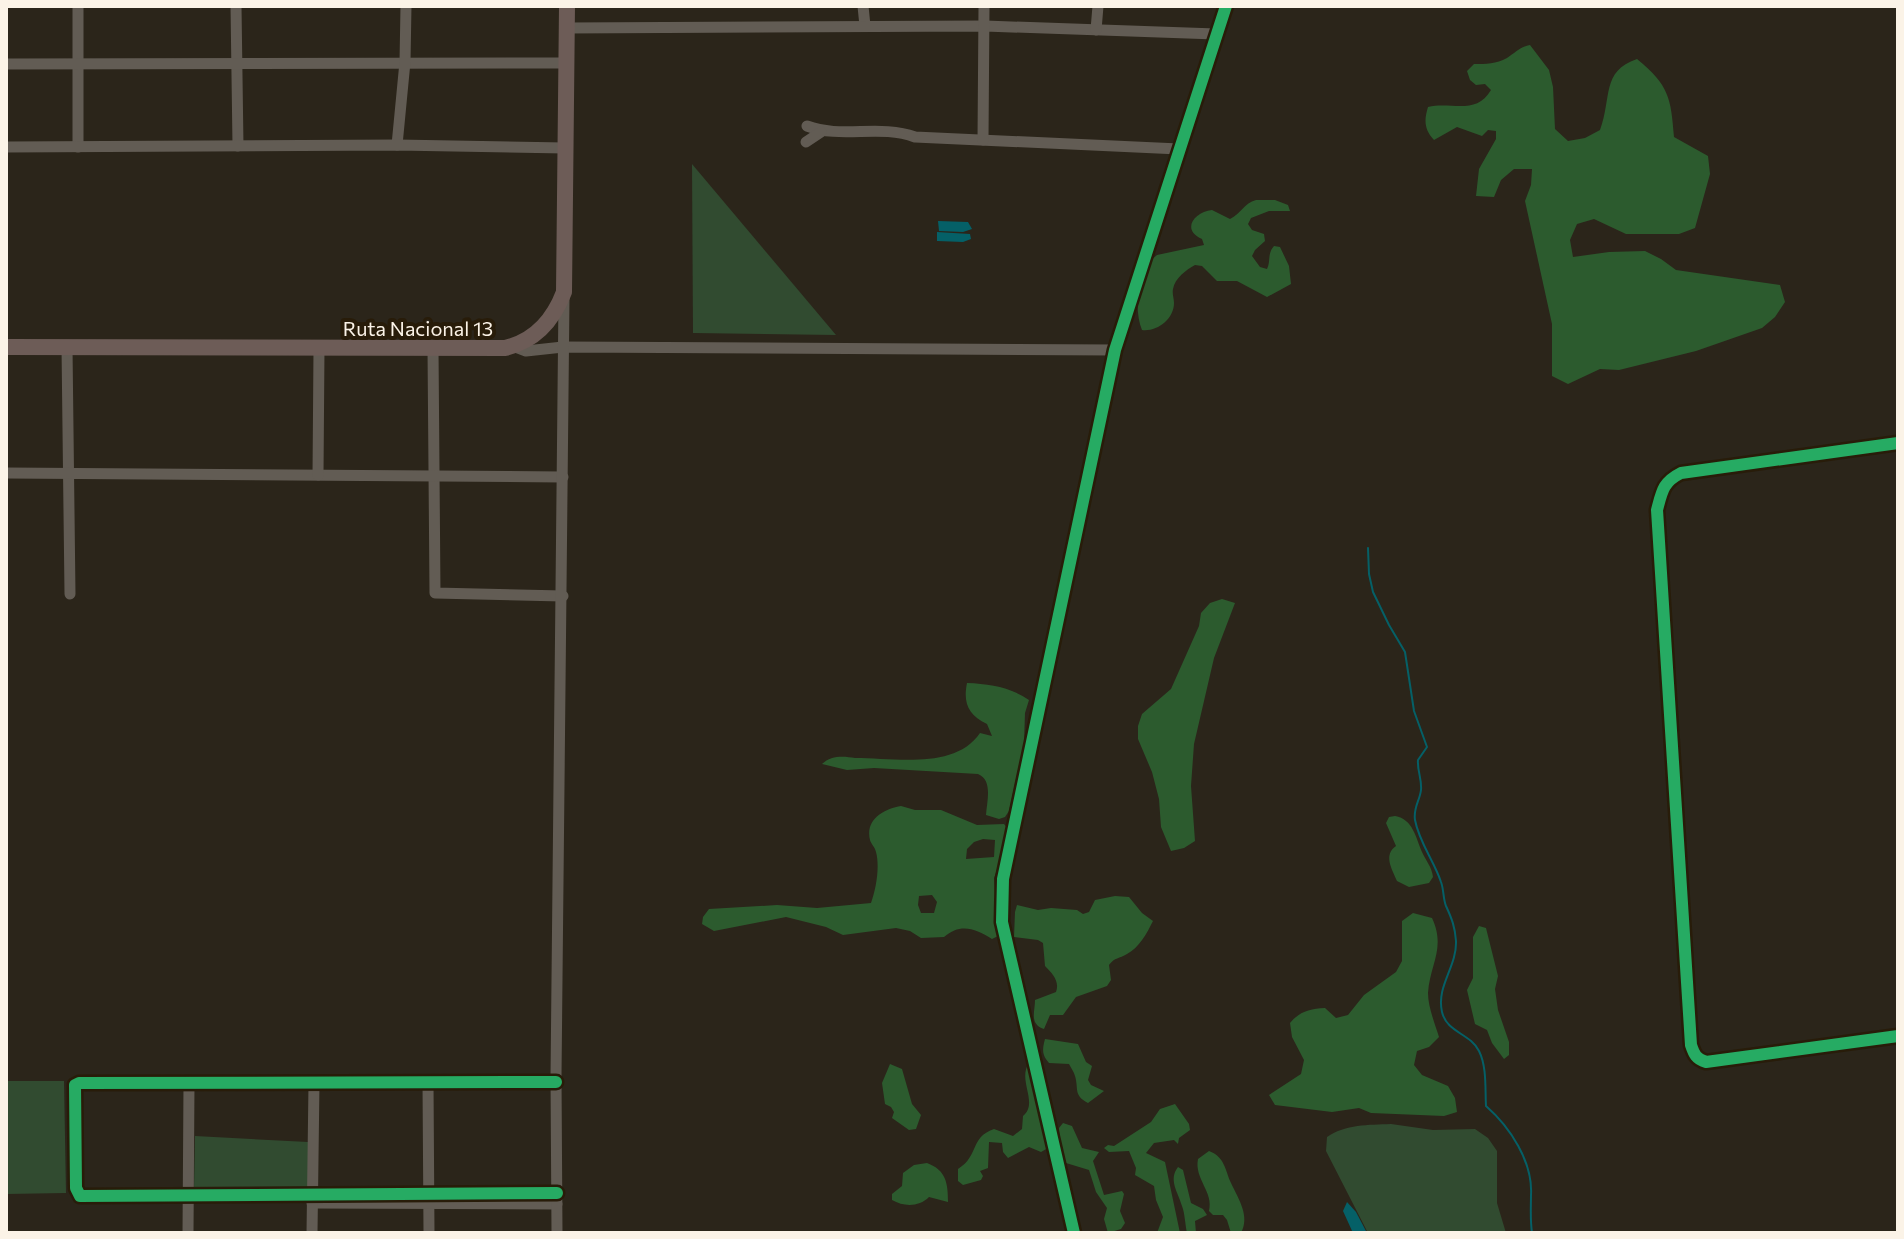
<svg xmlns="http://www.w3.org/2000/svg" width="1904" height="1239" font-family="Commissioner,sans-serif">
<rect width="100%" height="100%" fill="#2b251a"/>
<g fill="#314b30">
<polygon points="692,164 836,335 693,333"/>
<polygon points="6,1081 64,1081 66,1193 6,1194"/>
<path d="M1391 1124 1433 1130 1475 1129 1488 1138 1497 1151V1203L1506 1233H1368L1326 1151 1327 1137C1346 1124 1368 1125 1391 1124Z"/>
<polygon points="195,1136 308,1142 310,1190 194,1190"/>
</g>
<g fill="#2c5b2e" fill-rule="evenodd">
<path d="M1530 45 1549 70 1553 87 1555 129 1568 141 1585 138 1600 130C1612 98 1601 71 1637 59 1669 85 1671 98 1674 137L1708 156 1710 174 1695 228 1679 234H1626L1594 219 1577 224 1570 240 1573 257 1609 252 1645 251 1661 259 1676 270 1780 285 1785 302 1775 317 1762 328 1696 351 1619 370 1600 369 1568 384 1552 376V324L1525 201 1531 185 1532 169H1514L1501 180 1494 197 1476 196 1479 169 1496 139V131L1488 130 1482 136 1457 127 1434 140C1424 129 1424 120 1428 107 1451 101 1476 116 1491 90L1485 84 1476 85 1470 80 1467 71 1474 64C1486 64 1496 64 1507 58 1515 53 1520 47 1530 45Z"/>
<path d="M1256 200H1275L1288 205 1290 211H1269L1251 218 1248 224 1252 230 1264 234 1265 241 1255 250 1252 256 1260 267 1267 269C1271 261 1267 254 1274 246L1280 247 1289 266 1291 284 1267 297 1237 281H1217L1202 266 1195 265C1186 270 1175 278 1173 289 1172 294 1174 298 1174 303 1174 319 1157 332 1142 330 1133 309 1138 269 1157 255L1204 245 1202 239C1181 230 1194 212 1212 210L1230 219C1241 214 1244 203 1256 200Z"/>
<polygon points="1222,599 1235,603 1214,658 1194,744 1191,786 1195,841 1184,848 1171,851 1161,827 1159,799 1152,772 1138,739 1138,726 1142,714 1171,689 1199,626 1201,613 1210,603"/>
<path d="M967 683C990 684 1010 687 1029 700L1025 713 1024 743 1009 811 1005 817 999 819 986 815C987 801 993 780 978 774L874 768 847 770 822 764C831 755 844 756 855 758 895 758 955 770 980 733L992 736 987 724C968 715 963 703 967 683Z"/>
<path d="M901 806 915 810H941L977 825 1004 824 1008 829 1005 849 994 878 998 936 992 939C975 928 960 923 944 937L921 938 910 931 896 928 843 935 826 927 786 917 714 931 702 924 703 917 709 909 777 905 817 908 871 903C876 889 880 867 876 852 875 847 871 844 870 840 865 819 884 809 901 806ZM983 839 995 840 994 857 966 859 967 849 974 842ZM932 895 937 902 934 913H921L918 905 919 896Z"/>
<path d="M1395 816C1413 819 1416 838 1422 852 1426 861 1432 867 1433 877L1429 883 1409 887 1397 881C1392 869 1383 855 1396 846L1386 823 1389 817Z"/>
<path d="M1115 896 1129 897 1142 913 1153 921C1147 933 1139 948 1127 954 1119 959 1115 957 1109 965L1111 980 1107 986 1076 997 1063 1015H1050L1044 1029C1029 1024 1035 1012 1035 1000L1056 992C1060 981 1052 973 1045 966L1043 943 1038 940 1014 937 1015 912 1017 905 1038 910 1051 908 1077 910 1083 914 1089 912 1095 900Z"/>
<path d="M1413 913 1432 918C1446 948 1430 964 1428 993 1428 1007 1435 1024 1439 1037L1429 1047 1417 1051 1414 1065 1422 1075 1448 1086 1455 1098 1457 1112 1444 1116 1371 1113 1359 1108 1332 1112 1275 1105 1269 1095 1301 1074 1304 1060 1292 1037 1290 1023C1300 1011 1310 1009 1325 1008L1336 1018 1348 1015 1364 995 1396 972 1402 961V921Z"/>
<polygon points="1479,926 1486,928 1498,976 1495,989 1498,1010 1509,1042 1509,1055 1504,1059 1492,1043 1487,1030 1475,1024 1467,990 1473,978 1473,937"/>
<path d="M1045 1039 1078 1044 1086 1062 1092 1066 1088 1080 1091 1085 1104 1091 1088 1103C1073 1095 1079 1089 1075 1076 1074 1072 1071 1068 1069 1064L1049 1063C1042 1055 1042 1050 1045 1039Z"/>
<path d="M1029 1063 1042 1114 1048 1148 1041 1152 1029 1147 1008 1158 1003 1152 1002 1143 989 1142 988 1168 980 1171 983 1176 981 1180 963 1185 958 1181V1169C980 1155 969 1138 994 1129L1013 1136 1022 1129 1023 1116C1039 1103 1017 1080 1029 1063Z"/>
<polygon points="890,1064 902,1069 912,1104 921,1115 916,1129 909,1130 892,1118 894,1112 891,1107 885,1104 882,1083"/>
<polygon points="1175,1104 1189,1124 1190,1130 1179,1138 1178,1144 1174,1140 1154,1143 1146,1153 1165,1162 1180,1233 1157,1233 1163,1217 1156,1200 1154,1186 1135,1175 1136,1168 1129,1151 1109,1152 1104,1148 1108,1145 1114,1146 1151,1122 1160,1109"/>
<polygon points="1063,1123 1072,1126 1082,1148 1099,1152 1093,1161 1104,1195 1122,1191 1124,1194 1120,1211 1125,1223 1121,1229 1108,1233 1104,1219 1107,1208 1096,1192 1089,1170 1066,1163 1060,1145 1059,1128"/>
<path d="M1209 1151C1225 1157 1225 1170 1231 1183 1239 1200 1250 1216 1241 1233H1231L1227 1220 1223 1215H1213L1209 1211C1214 1192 1194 1179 1198 1159Z"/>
<path d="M927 1163C946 1170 948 1183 948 1202L929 1197C919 1207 904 1207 892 1200V1194L902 1186 903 1173 914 1165Z"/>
<path d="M1178 1167 1183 1170 1191 1203 1203 1209 1207 1215 1195 1221 1196 1233H1187C1185 1224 1185 1214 1182 1206 1178 1192 1168 1180 1178 1167Z"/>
</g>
<g fill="#056067">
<polygon points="938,221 968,222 972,229 963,232 939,231"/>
<polygon points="937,232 970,234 971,239 963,242 937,241"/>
<polygon points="1347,1202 1356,1212 1367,1233 1353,1233 1343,1211"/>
</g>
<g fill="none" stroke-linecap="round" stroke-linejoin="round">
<path stroke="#056067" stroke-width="2" d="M1368 548 1369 574 1373 592 1389 625 1405 652 1414 711 1427 747 1418 760C1417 770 1422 779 1421 790 1420 800 1413 808 1415 820 1419 842 1434 861 1441 882 1444 890 1443 899 1446 906 1452 919 1455 927 1456 941 1457 967 1436 986 1442 1012 1447 1033 1470 1033 1479 1051 1487 1067 1485 1089 1486 1106 1510 1127 1533 1162 1531 1195 1531 1208 1530 1219 1532 1233"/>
<g stroke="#625c54" stroke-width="11">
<polyline points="78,6 78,147"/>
<polyline points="236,6 238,146"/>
<polyline points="863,6 865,26"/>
<polyline points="566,28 985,26 1216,34"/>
<polyline points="1096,30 1098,6"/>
<polyline points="6,64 566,63"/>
<path d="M807 126C841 139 880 124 915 137L1179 149"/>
<polyline points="983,140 984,6"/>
<polyline points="806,142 821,132"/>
<polyline points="397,145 405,62 406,6"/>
<polyline points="6,147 397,145 565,148"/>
<polyline points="513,346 526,351 563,347 1115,350"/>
<polyline points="67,347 70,594"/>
<polyline points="433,348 435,593 563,596"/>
<path d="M1898 443 1681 473C1663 482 1662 491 1657 510L1691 1045C1694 1054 1696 1059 1706 1062L1898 1036"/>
<polyline points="6,473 563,477"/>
<polyline points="318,475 319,349"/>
<polyline points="428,1082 429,1233"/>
<polyline points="556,1082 79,1083 75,1085 76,1188 80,1196 557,1193"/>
<polyline points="312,1203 557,1204"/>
<polyline points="188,1233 189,1084"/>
<polyline points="312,1233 314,1083"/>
<polyline points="557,1233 556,1077 564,297"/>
<polyline points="1074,1233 1002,922 1003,879 1115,350 1226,6"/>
</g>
<path stroke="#6d5c57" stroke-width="16" d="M6 347 505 348C535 341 553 321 564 292L567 6"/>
<defs>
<g id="cycleway">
<path d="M1898 443 1681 473C1663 482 1662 491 1657 510L1691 1045C1694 1054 1696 1059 1706 1062L1898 1036"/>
<polyline points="556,1082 79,1083 75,1085 76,1188 80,1196 557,1193"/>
<polyline points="1074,1233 1002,922 1003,879 1115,350 1226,6"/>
</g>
</defs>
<use href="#cycleway" stroke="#281c09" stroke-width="17"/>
<use href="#cycleway" stroke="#26ab63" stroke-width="12"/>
</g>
<g text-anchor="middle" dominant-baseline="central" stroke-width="8" stroke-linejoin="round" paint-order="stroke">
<g font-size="20" fill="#fbf3e7" stroke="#281c09">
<text x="418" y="328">Ruta Nacional 13</text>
</g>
</g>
<rect width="1904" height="1239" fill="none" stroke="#fbf3e7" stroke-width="16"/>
</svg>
